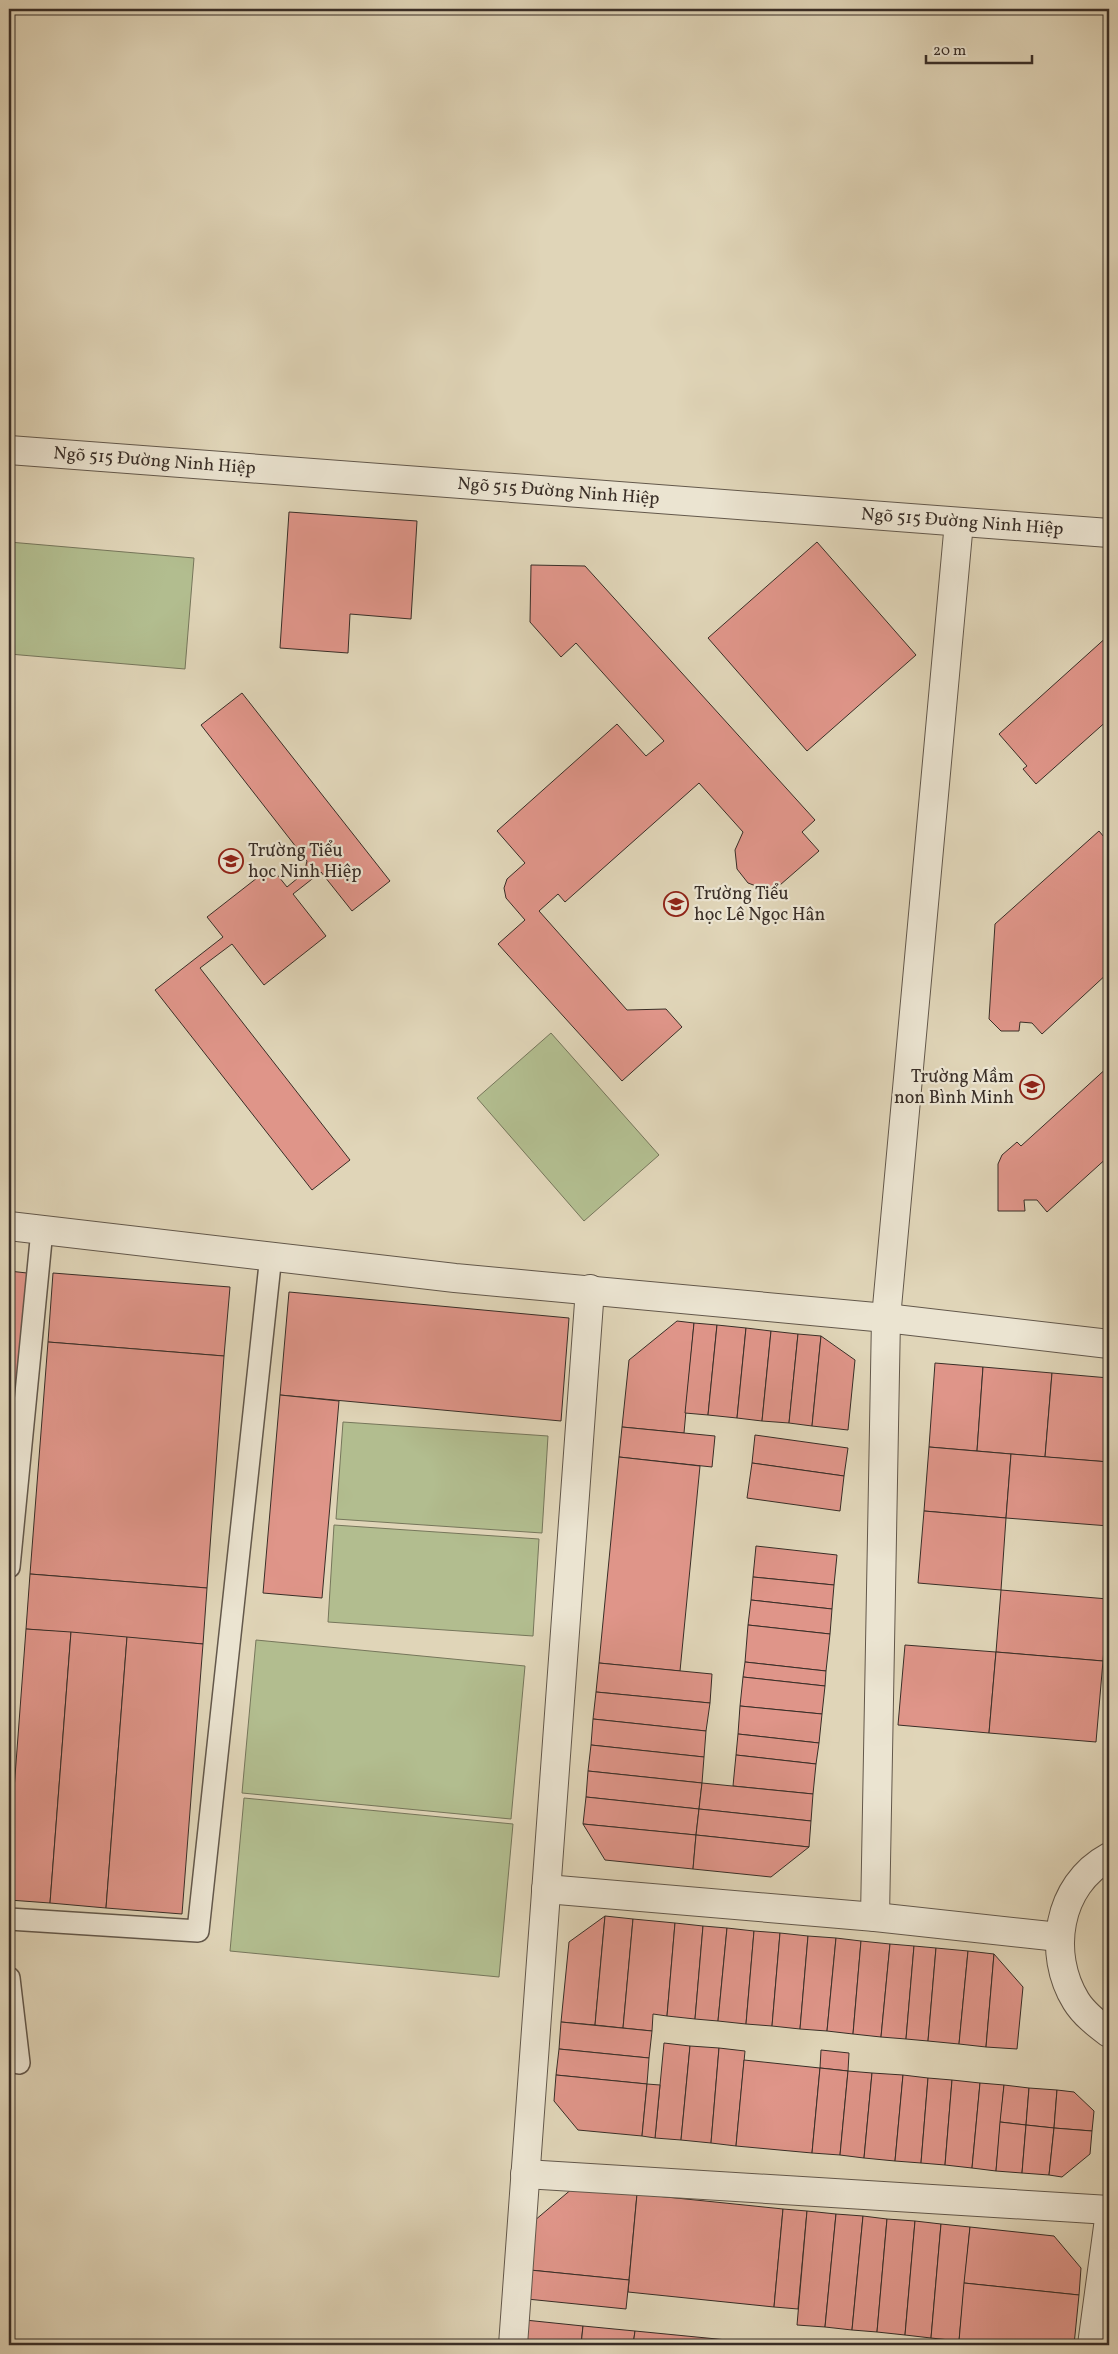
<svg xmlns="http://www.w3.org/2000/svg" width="1118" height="2354" font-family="Vollkorn,serif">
<rect width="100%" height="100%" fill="#e0d5b8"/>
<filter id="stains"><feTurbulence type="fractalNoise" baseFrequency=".004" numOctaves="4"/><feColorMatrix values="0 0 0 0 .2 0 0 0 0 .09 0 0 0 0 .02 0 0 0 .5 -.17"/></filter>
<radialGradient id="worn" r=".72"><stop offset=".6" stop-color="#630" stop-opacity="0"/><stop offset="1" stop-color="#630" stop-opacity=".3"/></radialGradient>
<g fill="#b2bd8f" stroke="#76765b">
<polygon points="9,542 194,558 185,669 9,654"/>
<polygon points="551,1033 659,1155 584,1221 477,1098"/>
<polygon points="343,1422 548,1436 542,1533 336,1519"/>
<polygon points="334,1525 539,1539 533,1636 328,1622"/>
<polygon points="256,1640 525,1666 511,1819 242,1793"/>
<polygon points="244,1798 513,1824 499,1977 230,1951"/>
</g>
<g fill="#df9589" stroke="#392e27">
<polygon points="289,512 417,521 411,619 350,614 348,653 280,648"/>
<polygon points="817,542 916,655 807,751 708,638"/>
<polygon points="531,565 585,566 815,820 802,832 819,851 780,885 764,889 748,883 737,869 735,850 743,832 699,783 565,902 558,894 539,911 627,1010 666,1009 682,1027 622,1081 498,944 525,920 506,898 504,888 507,879 525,863 497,831 617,724 646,756 664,741 576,643 561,657 530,622"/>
<polygon points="1109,635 1109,719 1036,784 1023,769 1027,766 999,734"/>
<polygon points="242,693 390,881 352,911 321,872 293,894 326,936 264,985 232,944 200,968 350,1160 312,1190 155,990 223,937 207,917 271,867 287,887 304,873 307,861 201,725"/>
<polygon points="1099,831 1109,843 1109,972 1042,1034 1032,1023 1020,1022 1019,1031 1001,1031 989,1019 995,924"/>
<polygon points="1109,1066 1109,1156 1047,1212 1037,1200 1024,1200 1025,1211 998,1211 998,1164 1002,1155 1017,1142 1021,1146"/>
<polygon points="9,1271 27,1273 9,1460"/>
<polygon points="53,1273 230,1287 224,1356 48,1342"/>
<polygon points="289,1292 569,1318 561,1421 280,1395"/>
<polygon points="677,1321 694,1323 684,1433 622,1427 629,1360"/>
<polygon points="694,1323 717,1325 708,1415 685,1413"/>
<polygon points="717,1325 746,1328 737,1418 708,1415"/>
<polygon points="746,1328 771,1331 762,1421 737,1418"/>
<polygon points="771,1331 798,1334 789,1423 762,1421"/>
<polygon points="798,1334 821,1336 812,1426 789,1423"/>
<polygon points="821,1336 855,1360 848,1430 812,1426"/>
<polygon points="48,1342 224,1356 207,1588 30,1574"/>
<polygon points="935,1363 983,1367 977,1451 929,1447"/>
<polygon points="983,1367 1052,1373 1045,1457 977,1451"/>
<polygon points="1052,1373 1109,1378 1109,1462 1045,1457"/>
<polygon points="280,1395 339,1401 322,1598 263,1593"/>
<polygon points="622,1427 715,1436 712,1467 619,1457"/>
<polygon points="755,1435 848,1448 844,1476 752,1463"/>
<polygon points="929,1447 1011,1454 1006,1518 924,1511"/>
<polygon points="1011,1454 1109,1462 1109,1526 1006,1518"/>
<polygon points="619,1457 700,1466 680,1671 599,1663"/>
<polygon points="752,1463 844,1476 840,1511 747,1498"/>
<polygon points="924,1511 1006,1518 1001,1590 918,1583"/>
<polygon points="756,1546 837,1555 834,1585 753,1577"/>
<polygon points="30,1574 207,1588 203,1644 26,1629"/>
<polygon points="753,1577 834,1585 832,1609 751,1600"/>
<polygon points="1001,1590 1108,1599 1103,1661 996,1652"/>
<polygon points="751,1600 832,1609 830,1634 748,1625"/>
<polygon points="748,1625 830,1634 826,1671 745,1662"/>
<polygon points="26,1629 71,1632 50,1903 9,1900 9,1857"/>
<polygon points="71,1632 127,1637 106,1908 50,1903"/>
<polygon points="127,1637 203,1644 182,1914 106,1908"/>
<polygon points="905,1645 996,1652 989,1733 898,1725"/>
<polygon points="996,1652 1103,1661 1096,1742 989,1733"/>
<polygon points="745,1662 826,1671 825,1686 743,1677"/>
<polygon points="599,1663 712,1674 710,1703 596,1692"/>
<polygon points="743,1677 825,1686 822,1714 740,1706"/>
<polygon points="596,1692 710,1703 706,1731 593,1719"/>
<polygon points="740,1706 822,1714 819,1743 738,1734"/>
<polygon points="593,1719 706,1731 704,1757 591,1745"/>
<polygon points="738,1734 819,1743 816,1764 736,1755"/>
<polygon points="591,1745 704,1757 702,1783 588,1771"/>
<polygon points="736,1755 816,1764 813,1794 733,1786"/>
<polygon points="588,1771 702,1783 699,1809 586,1797"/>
<polygon points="702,1783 813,1794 811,1821 699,1809"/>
<polygon points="586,1797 699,1809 696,1835 583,1824"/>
<polygon points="699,1809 811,1821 809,1847 696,1835"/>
<polygon points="583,1824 696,1835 693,1869 605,1860"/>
<polygon points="696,1835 809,1847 771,1877 693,1869"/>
<polygon points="605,1916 595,2025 561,2022 569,1942"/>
<polygon points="605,1916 633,1919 623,2028 595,2025"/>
<polygon points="633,1919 675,1923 667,2016 653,2014 652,2031 623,2028"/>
<polygon points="675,1923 703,1926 695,2019 667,2016"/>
<polygon points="703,1926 727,1928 718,2021 695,2019"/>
<polygon points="727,1928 754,1931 746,2024 718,2021"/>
<polygon points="754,1931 780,1933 772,2026 746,2024"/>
<polygon points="780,1933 808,1936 800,2029 772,2026"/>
<polygon points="808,1936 836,1938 827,2031 800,2029"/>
<polygon points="836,1938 861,1941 853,2034 827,2031"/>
<polygon points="861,1941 890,1944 881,2037 853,2034"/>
<polygon points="890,1944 914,1946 906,2039 881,2037"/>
<polygon points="914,1946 936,1948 928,2041 906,2039"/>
<polygon points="936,1948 968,1951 959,2044 928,2041"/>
<polygon points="968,1951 994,1954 986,2047 959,2044"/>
<polygon points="994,1954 1023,1987 1017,2049 986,2047"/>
<polygon points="561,2022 652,2031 649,2058 559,2049"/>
<polygon points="664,2043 690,2046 681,2140 655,2138"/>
<polygon points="690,2046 719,2048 711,2143 681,2140"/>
<polygon points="719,2048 745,2051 736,2146 711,2143"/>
<polygon points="559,2049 649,2058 647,2084 556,2075"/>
<polygon points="821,2050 849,2053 848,2071 820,2068"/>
<polygon points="744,2060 820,2068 812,2153 736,2146"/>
<polygon points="820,2068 848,2071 840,2155 812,2153"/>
<polygon points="848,2071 872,2073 864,2158 840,2155"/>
<polygon points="872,2073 903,2075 895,2161 864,2158"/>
<polygon points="556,2075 647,2084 642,2136 578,2130 554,2101"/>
<polygon points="903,2075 928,2078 921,2163 895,2161"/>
<polygon points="928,2078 952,2080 945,2165 921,2163"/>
<polygon points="952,2080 980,2083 972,2168 945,2165"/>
<polygon points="980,2083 1004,2085 996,2171 972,2168"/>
<polygon points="647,2084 660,2085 655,2138 642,2136"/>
<polygon points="1004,2085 1029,2088 1026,2125 1000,2122"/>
<polygon points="1029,2088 1057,2090 1054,2128 1026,2125"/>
<polygon points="1057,2090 1074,2092 1094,2111 1092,2131 1054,2128"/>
<polygon points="1000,2122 1026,2125 1022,2173 996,2171"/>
<polygon points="1026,2125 1054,2128 1049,2175 1022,2173"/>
<polygon points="1054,2128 1092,2131 1090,2154 1062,2177 1049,2175"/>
<polygon points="573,2188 637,2194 629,2280 530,2270 534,2221"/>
<polygon points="637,2194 783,2209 774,2307 628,2292"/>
<polygon points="783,2209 807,2211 798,2309 774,2307"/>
<polygon points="807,2211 836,2214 825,2327 797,2325"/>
<polygon points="836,2214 863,2216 852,2330 825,2327"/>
<polygon points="863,2216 887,2219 877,2332 852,2330"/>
<polygon points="887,2219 915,2221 905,2335 877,2332"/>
<polygon points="915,2221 941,2224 931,2338 905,2335"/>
<polygon points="941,2224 970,2227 959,2341 931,2338"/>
<polygon points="970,2227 1054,2236 1081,2268 1079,2295 964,2283"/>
<polygon points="530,2270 629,2280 626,2309 527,2299"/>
<polygon points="964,2283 1079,2295 1074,2345 1005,2345 959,2341"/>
<polygon points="525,2320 583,2326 581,2345 523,2345"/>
<polygon points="583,2326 635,2331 633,2345 581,2345"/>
<polygon points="635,2331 768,2344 768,2345 633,2345"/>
</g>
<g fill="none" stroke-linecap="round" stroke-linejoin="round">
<defs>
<g id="lane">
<polyline points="9,1567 42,1230"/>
<polyline points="9,1919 198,1931 271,1255"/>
<polyline points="9,1978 19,2063"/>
</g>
<g id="street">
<path id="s1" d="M9 450 1109 533"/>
<polyline points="9,1226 455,1278 886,1318 1109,1344"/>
<path d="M1109 1857C1057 1885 1047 1954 1076 2001 1084 2014 1097 2024 1109 2033"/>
<polyline points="546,1889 875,1917 1059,1937"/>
<polyline points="875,1917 886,1318 959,522"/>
<polyline points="525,2174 1109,2210"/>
<polyline points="513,2345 590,1289"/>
<polyline points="1092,2345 1109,2219"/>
</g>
</defs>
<use href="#lane" stroke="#63584b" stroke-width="24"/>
<use href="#street" stroke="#63584b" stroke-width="30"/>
<use href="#lane" stroke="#ebe4d1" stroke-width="21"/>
<use href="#street" stroke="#ebe4d1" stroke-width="28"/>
</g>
<defs>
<symbol id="school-ring" viewBox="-11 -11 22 22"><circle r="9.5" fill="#ebe4d1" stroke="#8f2418" stroke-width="1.5"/><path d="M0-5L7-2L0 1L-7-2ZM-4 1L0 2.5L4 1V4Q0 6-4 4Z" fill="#8f2418"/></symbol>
</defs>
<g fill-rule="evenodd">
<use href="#school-ring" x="217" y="847" width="28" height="28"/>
<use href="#school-ring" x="662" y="890" width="28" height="28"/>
<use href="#school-ring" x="1018" y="1073" width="28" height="28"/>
</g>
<g text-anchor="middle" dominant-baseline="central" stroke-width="4.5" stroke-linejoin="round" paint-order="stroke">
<g font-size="18" fill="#392e27" stroke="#ebe4d1">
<text stroke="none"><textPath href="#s1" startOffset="146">Ngõ 515 Đường Ninh Hiệp</textPath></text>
<text stroke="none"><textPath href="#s1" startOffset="551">Ngõ 515 Đường Ninh Hiệp</textPath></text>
<text stroke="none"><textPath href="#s1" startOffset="956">Ngõ 515 Đường Ninh Hiệp</textPath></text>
</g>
<g font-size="18" fill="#392e27" stroke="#ebe4d1" text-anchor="start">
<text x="248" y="851">Trường Tiểu<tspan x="248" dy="21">học Ninh Hiệp</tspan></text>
<text x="694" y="894">Trường Tiểu<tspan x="694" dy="21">học Lê Ngọc Hân</tspan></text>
<text x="1014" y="1077" text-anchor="end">Trường Mầm<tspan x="1014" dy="21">non Bình Minh</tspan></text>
</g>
</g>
<rect width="1118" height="2354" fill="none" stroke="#e0d5b8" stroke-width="30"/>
<rect x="10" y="10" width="1098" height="2334" fill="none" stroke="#392e27" stroke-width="2.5"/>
<rect x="15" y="15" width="1088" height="2324" fill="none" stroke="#392e27"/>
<path d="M926 55v8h106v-8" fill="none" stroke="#392e27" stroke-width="2.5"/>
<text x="933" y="55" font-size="15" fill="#392e27" stroke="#ebe4d1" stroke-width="4" paint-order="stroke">20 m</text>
<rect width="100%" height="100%" filter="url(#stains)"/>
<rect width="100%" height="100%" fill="url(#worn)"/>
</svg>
